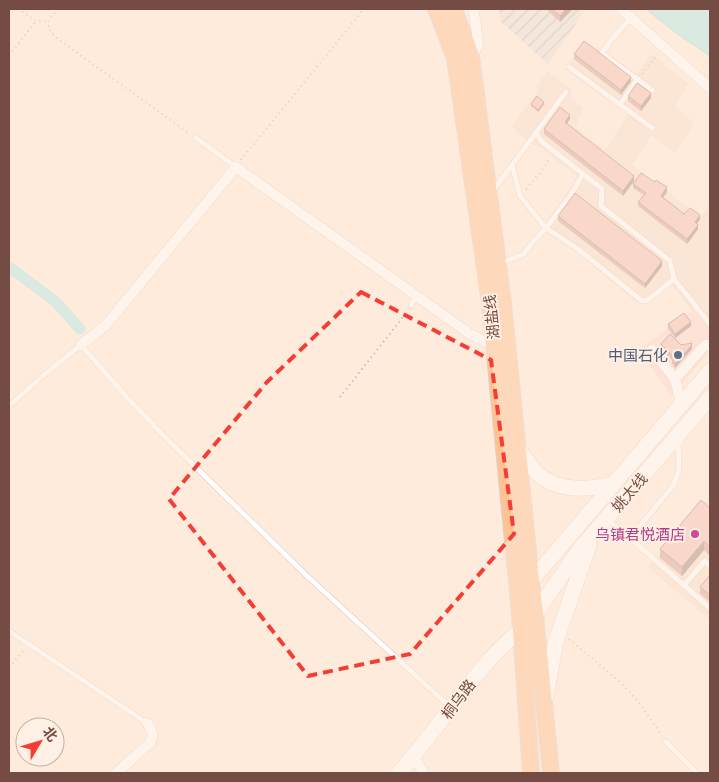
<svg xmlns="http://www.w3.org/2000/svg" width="719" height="782" font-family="'Exo 2','Noto Sans SC',sans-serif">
<defs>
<pattern id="industrial-furrows" width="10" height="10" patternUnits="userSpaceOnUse" patternTransform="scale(1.25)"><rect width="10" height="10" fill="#ebdfda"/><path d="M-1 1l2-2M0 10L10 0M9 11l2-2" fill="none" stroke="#c3b7b2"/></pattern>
</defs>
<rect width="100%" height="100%" fill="#feebdc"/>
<g fill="#f8ddcd">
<polygon points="585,41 609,54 637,74 652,54 688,84 675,106 694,123 675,153 651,136 632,165 701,216 709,207 710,208 710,331 692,311 672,285 646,303 639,304 577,252 547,233 547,220 568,192 577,176 541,148 525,140 512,126 538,91 536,87 548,71 571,89 570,97 583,108 575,127 605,150 628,114 565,69"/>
<polygon points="706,500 710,504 710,620 648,567"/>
</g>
<polygon fill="#ffd5d0" points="692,311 710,331 707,354 672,396 638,350"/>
<polygon fill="url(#industrial-furrows)" points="498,9 586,9 548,64 501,22"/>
<polygon fill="#b0e9e6" stroke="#95dbd9" points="646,9 710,9 710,56 679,35"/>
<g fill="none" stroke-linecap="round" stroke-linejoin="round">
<polyline stroke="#b0e9e6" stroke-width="11" points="9,267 55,301 80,329"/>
<defs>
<g id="lane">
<polyline points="631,18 611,40 602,53 652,90"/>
<polyline points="569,67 652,128"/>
<polyline points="620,104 638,79"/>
<polyline points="536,132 541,141 602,189 601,206 670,261 674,279 710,324"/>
<polyline points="196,138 236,167"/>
<polyline points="512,165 520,196 546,228 579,250 642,301 648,300 674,279"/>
<polyline points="492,192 566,92"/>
<polyline points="501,263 524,254 532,243 546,228 570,196 583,174"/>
<polyline points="411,306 416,296"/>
<polyline points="9,406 45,374 81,345 124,394 162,434 306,575 449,706"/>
<polyline points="606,519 630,538 710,608"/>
<polyline points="630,538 673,486 679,470 678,441"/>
<polyline points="684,585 705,561 710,566"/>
<polyline points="9,631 147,723"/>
<polyline points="666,742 697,773"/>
</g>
<g id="street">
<polyline points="621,9 710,88"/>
<polyline points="471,56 478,46 476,25 473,9"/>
<polyline points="81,345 106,325 236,167 470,334 484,341 494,343"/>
<polyline points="652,350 675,379"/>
<polyline points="681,404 675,379 705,345 710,345"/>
<polyline points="413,756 422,770 423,773"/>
<path d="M116 773 150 743C154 734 152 730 147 723"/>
</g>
<g id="secondary">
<path d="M517 447C523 455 529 465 536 472 556 492 588 490 613 484"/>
<polyline points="531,581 710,371"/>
<polyline points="535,614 579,550 710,398"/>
<polyline points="546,696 556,641 589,545"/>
<path d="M399 773C418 751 436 727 454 704 475 677 494 650 522 630"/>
</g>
<g id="primary">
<polyline points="436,9 455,58 490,304 519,603 531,773"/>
<polyline points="454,9 471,56 503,303 531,581 535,614 551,773"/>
</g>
</defs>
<use href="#lane" stroke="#e4c6bb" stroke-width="6"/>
<use href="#street" stroke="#e4c6bb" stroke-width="11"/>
<use href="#secondary" stroke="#eac6b7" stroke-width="16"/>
<use href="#primary" stroke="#dbd0ce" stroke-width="18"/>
<g stroke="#daa395" stroke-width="2" stroke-dasharray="1 4" stroke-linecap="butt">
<polyline points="18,9 36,21 48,22"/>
<polyline points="58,9 48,22 49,29 55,37 190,134"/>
<polyline points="9,55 36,21"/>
<polyline points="642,74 658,54"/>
<polyline points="241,160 364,9"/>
<polyline points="526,189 543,169 550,157"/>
<polyline points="340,397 407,312"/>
<polyline points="569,639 622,684 638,701 662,736"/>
<polyline points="9,667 24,650"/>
</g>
<use href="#lane" stroke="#fff" stroke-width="5"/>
<use href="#street" stroke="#fff" stroke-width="10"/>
<use href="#secondary" stroke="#fff" stroke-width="15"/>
<use href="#primary" stroke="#ffc293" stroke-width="16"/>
</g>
<g fill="#d4a598">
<polygon points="546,9 573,9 560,22"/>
<polygon points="574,54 631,81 621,95 574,59"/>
<polygon points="628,96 651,98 641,111 628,101"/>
<polygon points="531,104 544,104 538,112 531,106"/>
<polygon points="570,119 567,123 634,181 623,196 544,134 544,129"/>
<polygon points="633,184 667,192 663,197 684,214 700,219 697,224 698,229 687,244 638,206 638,202 644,195 633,188"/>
<polygon points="558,216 662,266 645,288 558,221"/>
<polygon points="668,324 691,326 675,338 681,345 692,348 691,350 675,368 672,364 672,360 661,349 661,344 675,338 668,329"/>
<polygon points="710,508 710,556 704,550 682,576 660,558 660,549"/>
<polygon points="710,575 710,602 700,594 700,587"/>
</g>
<g fill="#ac867c">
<polygon points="566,9 573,9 560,22 560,16"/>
<polygon points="631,77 631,81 621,95 621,90"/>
<polygon points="651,93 651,98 641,111 641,106"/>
<polygon points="544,102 544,104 538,112 538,110"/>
<polygon points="570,115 570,119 565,126 565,122"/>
<polygon points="634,176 634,181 623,196 623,191"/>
<polygon points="667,187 667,192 661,200 661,196"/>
<polygon points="700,215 700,219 695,226 695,222"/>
<polygon points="698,225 698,229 687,244 687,239"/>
<polygon points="662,261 662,266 645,288 645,284"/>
<polygon points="691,322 691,326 675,338 675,334"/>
<polygon points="692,343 692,348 691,350 675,368 675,364"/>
<polygon points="704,541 704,550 682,576 682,567"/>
</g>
<g fill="#f6c0b1" stroke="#ac867c">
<polygon points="552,9 566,9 560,16"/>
<polygon points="584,41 631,77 621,90 574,54"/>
<polygon points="637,83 651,93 641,106 628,96"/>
<polygon points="537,96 544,102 538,110 531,104"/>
<polygon points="560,107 570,115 565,122 634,176 623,191 544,129"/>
<polygon points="641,173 655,182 656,180 667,187 661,196 684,214 690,208 700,215 695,222 698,225 687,239 638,202 646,193 633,184"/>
<polygon points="575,193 662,261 645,284 558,216"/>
<polygon points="684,313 691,322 675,334 668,324"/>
<polygon points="670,334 681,345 692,343 691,346 675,364 672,359 672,355 661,344"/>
<polygon points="701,500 710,508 710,547 704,541 682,567 660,549"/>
<polygon points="710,575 710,595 700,587"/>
</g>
<path d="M0 0H719V782H0ZM361 292 491 360 514 534 410 654 308 676 169 499 267 382Z" fill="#feebdc" fill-opacity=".55" fill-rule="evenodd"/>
<path fill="none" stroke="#f53c35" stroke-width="4" stroke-dasharray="10 6" stroke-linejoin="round" d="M361 292 491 360 514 534 410 654 308 676 169 499 267 382Z"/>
<circle fill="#5c6f8a" stroke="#fff0e5" stroke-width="2" cx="678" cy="355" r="5"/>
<circle fill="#d1479c" stroke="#fff0e5" stroke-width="2" cx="695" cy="534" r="5"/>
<g text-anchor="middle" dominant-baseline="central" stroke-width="4" stroke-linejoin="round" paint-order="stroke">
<g font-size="15" fill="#754c43" stroke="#fff0e5">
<text transform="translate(491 317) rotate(-96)">湖盐线</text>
<text transform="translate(629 492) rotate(-49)">姚太线</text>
<text transform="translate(458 699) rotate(-53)">桐乌路</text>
</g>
<g font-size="15" fill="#4e5e75" stroke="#fff0e5" text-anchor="end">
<text x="668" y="355">中国石化</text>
</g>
<g font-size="15" fill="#b23c85" stroke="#fff0e5" text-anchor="end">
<text x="685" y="534">乌镇君悦酒店</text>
</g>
</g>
<rect width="719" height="782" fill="none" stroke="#754c43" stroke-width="20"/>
<g transform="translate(40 742) rotate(52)"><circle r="24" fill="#fff0e5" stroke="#c8aea4"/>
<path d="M0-4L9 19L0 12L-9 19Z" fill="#f53c35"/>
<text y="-8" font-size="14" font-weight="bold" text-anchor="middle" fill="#754c43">北</text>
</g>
</svg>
